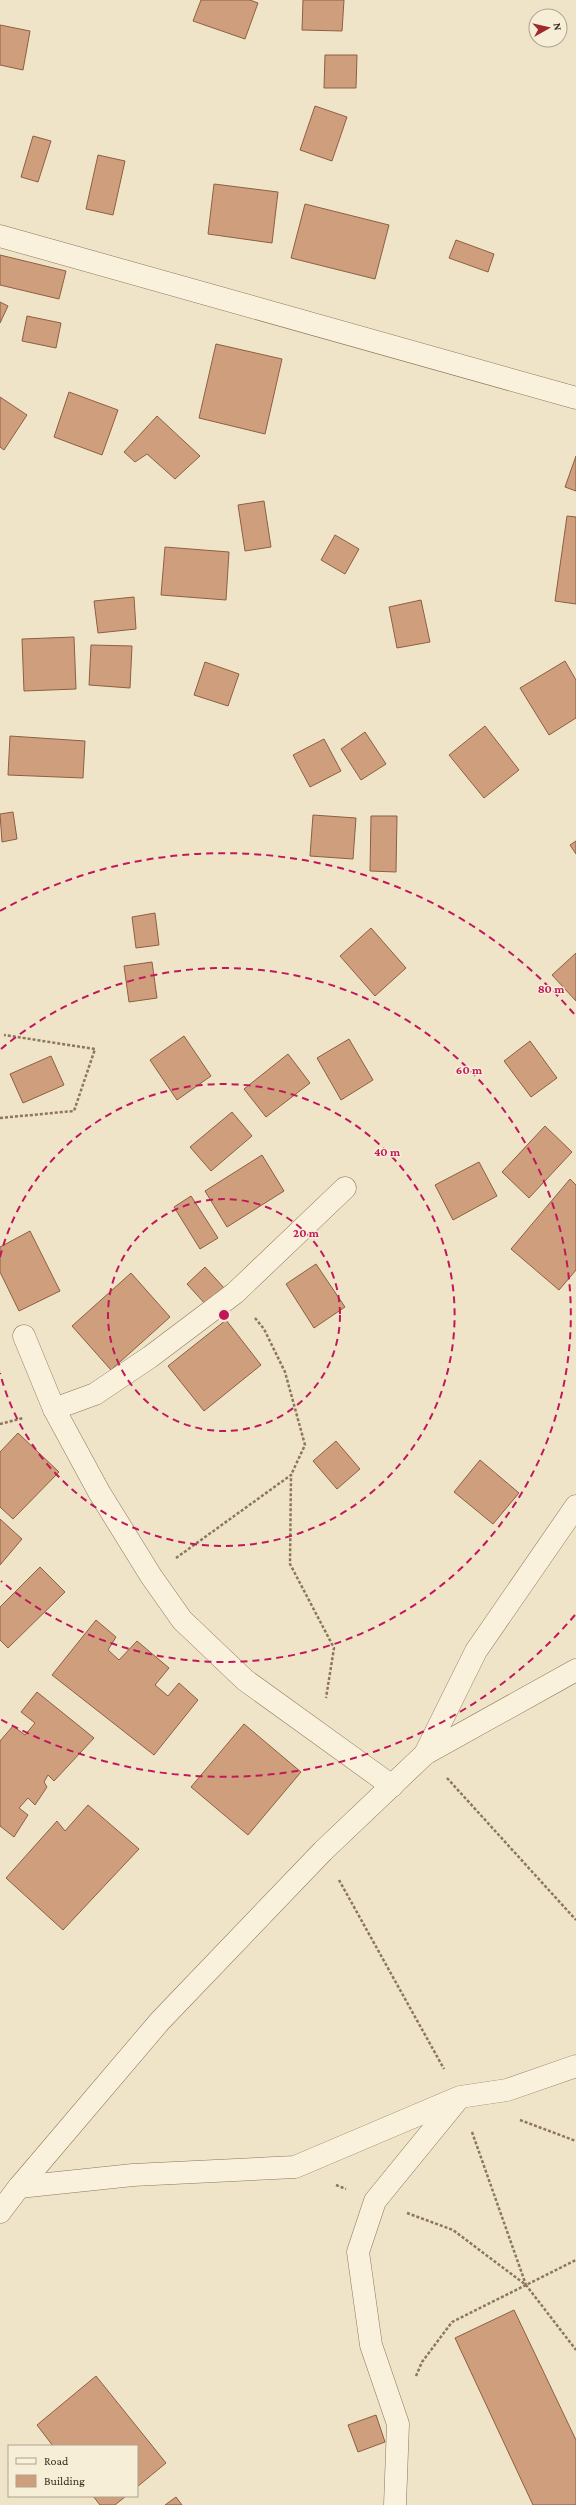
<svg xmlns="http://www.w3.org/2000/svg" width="576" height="2505" font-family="'Crimson Pro',serif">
<rect width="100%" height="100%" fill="#f0e4c8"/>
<g fill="#cf9f7d" stroke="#8d5f41">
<polygon points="201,0 250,0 258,3 245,39 193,21"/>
<polygon points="303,0 344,0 342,31 302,30"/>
<polygon points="0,25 30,31 23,70 0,65"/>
<polygon points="325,55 357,55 356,88 324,88"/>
<polygon points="315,106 347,117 332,161 300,150"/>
<polygon points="33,136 51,141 38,182 21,177"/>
<polygon points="98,155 125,161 113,215 86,209"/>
<polygon points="214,184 278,192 272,243 208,234"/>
<polygon points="305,204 389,225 375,279 291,258"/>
<polygon points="456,240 494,254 488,272 449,258"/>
<polygon points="0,255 66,271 59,299 0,285"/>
<polygon points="0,302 8,306 0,323"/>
<polygon points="27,316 61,323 56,348 22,341"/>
<polygon points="216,344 282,359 265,434 199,418"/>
<polygon points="69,392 118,410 102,455 54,437"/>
<polygon points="0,397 27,415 4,450 0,447"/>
<polygon points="157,416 200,456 175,479 147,454 135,462 124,452"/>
<polygon points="576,456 576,491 565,487"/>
<polygon points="264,501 271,547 245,551 238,505"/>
<polygon points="567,516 576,517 576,604 555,601"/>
<polygon points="335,535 359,549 345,574 321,560"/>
<polygon points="165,547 229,552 226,600 161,595"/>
<polygon points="134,597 136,629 98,633 94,601"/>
<polygon points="421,600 430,642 397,648 389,607"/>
<polygon points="74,637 76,689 24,691 22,639"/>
<polygon points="91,645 132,646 130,688 89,685"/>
<polygon points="565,661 576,680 576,718 549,735 520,688"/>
<polygon points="205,662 239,674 228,706 194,695"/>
<polygon points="485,726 519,770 484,798 449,755"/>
<polygon points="365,732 386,764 361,780 341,749"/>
<polygon points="10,736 85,741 83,778 8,775"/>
<polygon points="324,739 341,771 310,787 293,755"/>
<polygon points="13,812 17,839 2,842 0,814"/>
<polygon points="313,815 356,818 353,859 310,856"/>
<polygon points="371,816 397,816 396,872 370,871"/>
<polygon points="576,841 576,854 570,845"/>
<polygon points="155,913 159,945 136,948 132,917"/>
<polygon points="371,928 406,968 375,996 340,956"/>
<polygon points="576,953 576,1001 552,975"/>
<polygon points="152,962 157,998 129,1002 124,966"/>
<polygon points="184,1036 211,1076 177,1100 150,1060"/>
<polygon points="349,1039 373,1080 341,1100 317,1058"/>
<polygon points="530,1041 557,1078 531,1097 504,1061"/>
<polygon points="288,1054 310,1083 266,1117 244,1089"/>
<polygon points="51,1056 64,1085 23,1103 10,1074"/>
<polygon points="232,1112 252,1136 211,1171 190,1147"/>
<polygon points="545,1126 572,1152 529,1198 502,1172"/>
<polygon points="262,1155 284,1191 227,1227 205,1191"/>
<polygon points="479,1162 497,1196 453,1220 435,1185"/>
<polygon points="570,1179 576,1185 576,1270 559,1290 511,1249"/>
<polygon points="191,1196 218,1238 200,1249 174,1207"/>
<polygon points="30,1231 60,1291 19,1311 0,1272 0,1247"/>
<polygon points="316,1264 345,1307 314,1328 286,1284"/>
<polygon points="205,1267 225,1289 207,1306 187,1284"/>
<polygon points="131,1273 170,1317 111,1370 72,1326"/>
<polygon points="226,1320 261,1365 204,1411 168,1366"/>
<polygon points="18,1433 59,1472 13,1519 0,1507 0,1452"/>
<polygon points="336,1441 360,1469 337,1489 313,1461"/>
<polygon points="480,1460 519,1493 493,1524 454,1492"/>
<polygon points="0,1519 22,1539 0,1565"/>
<polygon points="40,1567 65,1592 8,1648 0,1640 0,1607"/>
<polygon points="96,1620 116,1637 108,1650 119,1660 137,1641 169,1668 155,1685 168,1696 179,1683 198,1700 154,1755 52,1675"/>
<polygon points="37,1692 94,1738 54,1781 48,1775 44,1782 47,1787 35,1805 28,1798 19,1808 28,1815 14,1837 0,1826 0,1741 13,1726 25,1735 35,1723 21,1712"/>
<polygon points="244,1724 301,1772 248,1835 191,1787"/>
<polygon points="88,1805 139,1849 63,1930 6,1878 57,1821 65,1831"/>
<polygon points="514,2310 576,2440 576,2505 533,2505 455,2338"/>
<polygon points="96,2376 166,2463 137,2487 137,2446 53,2446 37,2425"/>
<polygon points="376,2415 385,2442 358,2452 348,2425"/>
<polygon points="93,2496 126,2496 115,2505 100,2505"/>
<polygon points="176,2497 182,2505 165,2505"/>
</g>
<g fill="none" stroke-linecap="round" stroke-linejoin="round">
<defs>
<g id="minor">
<polyline points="0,236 576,398"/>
<polyline points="24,1336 54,1409 99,1492 151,1576 182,1620 245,1680 392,1786"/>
<polyline points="54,1409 95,1394 150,1357 235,1293 345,1188"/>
<polyline points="425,1754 476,1651 576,1506"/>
<polyline points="19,2187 133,2175 295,2167 460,2097 507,2090 576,2066"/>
<polyline points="0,2212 19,2187 160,2021 323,1851 425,1754 576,1670"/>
<polyline points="395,2505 398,2424 371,2345 358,2252 375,2201 459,2098"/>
</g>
</defs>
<use href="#minor" stroke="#8d765c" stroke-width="23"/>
<g stroke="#8d765c" stroke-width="2.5" stroke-dasharray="3 2" stroke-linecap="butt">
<polyline points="0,1118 74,1111 95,1049 4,1035"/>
<polyline points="255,1318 264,1329 285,1372 305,1445 291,1475"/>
<polyline points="0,1424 23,1418"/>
<polyline points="176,1558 291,1475 290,1564 334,1648 326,1698"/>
<polyline points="447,1778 576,1920"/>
<polyline points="339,1880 444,2069"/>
<polyline points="520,2120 576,2141"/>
<polyline points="472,2132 526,2285"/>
<polyline points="336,2185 346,2189"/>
<polyline points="407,2213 453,2230 526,2285 576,2350"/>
<polyline points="416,2376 422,2362 452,2322 576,2260"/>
</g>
<use href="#minor" stroke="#faf1dc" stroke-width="22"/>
</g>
<g fill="none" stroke="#c2185b" stroke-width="2" stroke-dasharray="7 5">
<circle cx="224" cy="1315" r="116"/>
<path d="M0 1257A231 231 0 1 1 0 1373"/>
<path d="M1 1049A347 347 0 1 1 1 1581"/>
<path d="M575 1615A462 462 0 0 1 0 1719M0 911A462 462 0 0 1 575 1015"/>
</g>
<circle cx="224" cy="1315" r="6" fill="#c2185b" stroke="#f7eed8" stroke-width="2"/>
<g font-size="12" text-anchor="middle" font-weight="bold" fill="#c2185b" stroke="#f7eed8" stroke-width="3" stroke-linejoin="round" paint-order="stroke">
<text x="551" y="993">80 m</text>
<text x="469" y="1074">60 m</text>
<text x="387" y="1156">40 m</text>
<text x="306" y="1237">20 m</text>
</g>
<rect x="8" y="2445" width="130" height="52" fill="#f7eed8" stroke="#ada18e"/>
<rect x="16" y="2458" width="20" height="6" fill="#faf1dc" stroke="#ada18e"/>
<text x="44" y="2465" font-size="12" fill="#3d2e20">Road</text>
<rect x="16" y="2475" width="20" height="12" fill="#cf9f7d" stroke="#ada18e"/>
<text x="44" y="2485" font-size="12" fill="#3d2e20">Building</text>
<g transform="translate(548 28) rotate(82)"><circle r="19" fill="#f7eed8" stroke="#ada18e"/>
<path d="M0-3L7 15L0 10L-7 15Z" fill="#9e2a2b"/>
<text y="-6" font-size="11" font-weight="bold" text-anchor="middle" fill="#3d2e20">N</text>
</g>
</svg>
